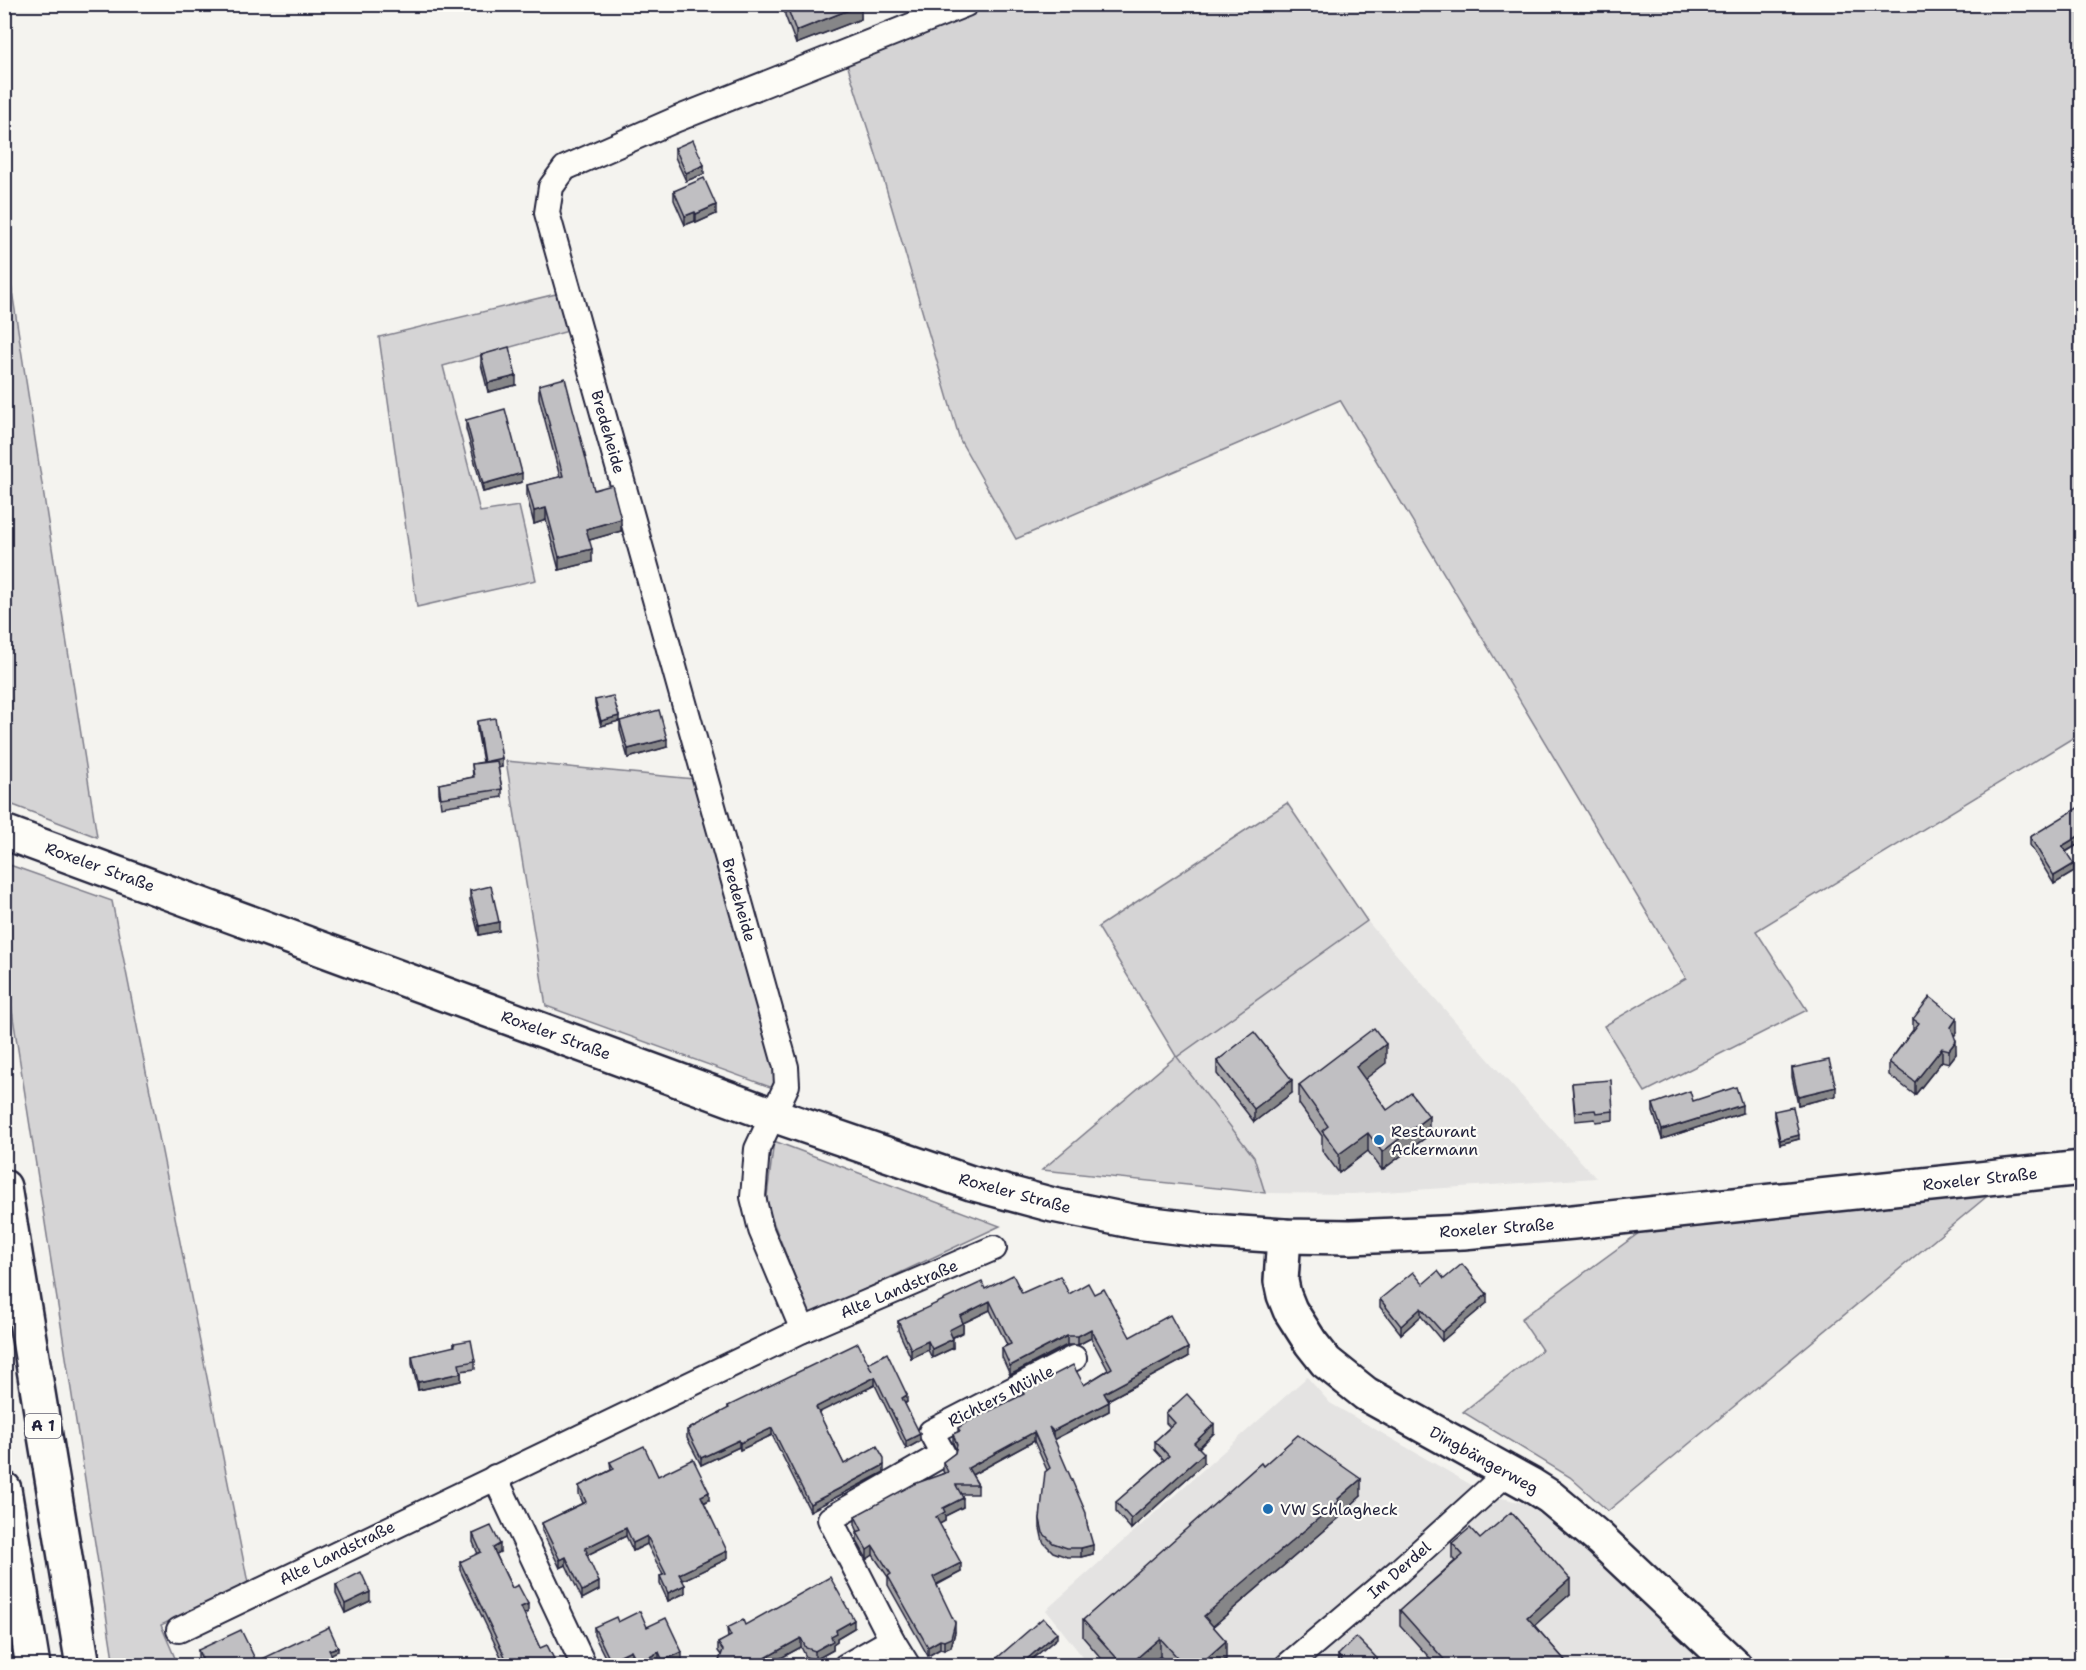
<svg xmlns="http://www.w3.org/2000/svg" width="2086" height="1670" font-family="'Shantell Sans',sans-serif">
<rect width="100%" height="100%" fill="#f4f3ef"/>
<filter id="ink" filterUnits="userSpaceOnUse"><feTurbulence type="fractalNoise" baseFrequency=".0167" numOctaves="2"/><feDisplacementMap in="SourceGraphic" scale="12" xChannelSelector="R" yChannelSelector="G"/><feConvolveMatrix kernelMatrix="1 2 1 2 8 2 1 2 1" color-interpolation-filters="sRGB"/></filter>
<g filter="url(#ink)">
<g fill="#e4e3e2">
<polygon points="1367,921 1497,1069 1596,1178 1353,1194 1265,1193 1254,1157 1176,1056"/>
<polygon points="1307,1377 1330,1403 1487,1494 1546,1509 1714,1665 1089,1665 1046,1610"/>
</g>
<g fill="#d5d4d5" stroke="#7c7b88" stroke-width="1.5">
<polygon points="992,4 2081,5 2081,733 1756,931 1807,1010 1645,1092 1604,1026 1686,978 1340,400 1016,539 960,440 879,164 847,64"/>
<polygon points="4,246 5,246 97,837 5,802"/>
<polygon points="556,294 568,331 443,366 480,512 519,506 536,580 417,607 379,337"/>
<polygon points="506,761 694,779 784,1092 546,1006"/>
<polygon points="1287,803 1367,921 1177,1057 1254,1157 1265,1193 1042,1170 1176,1056 1098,927"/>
<polygon points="4,863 112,901 248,1583 161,1625 178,1665 114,1665 5,966"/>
<polygon points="774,1141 1000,1226 810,1315 766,1204"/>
<polygon points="1997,1188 1608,1511 1570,1477 1463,1412 1542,1350 1521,1319 1643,1230"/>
</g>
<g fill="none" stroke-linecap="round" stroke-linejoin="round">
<defs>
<g id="street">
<polyline points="803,1330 761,1230 753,1197 757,1149 787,1085 786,1067 547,213 551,187 565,168 677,119 966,4"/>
<polyline points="495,1477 584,1666"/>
<polyline points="179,1630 803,1330 994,1248"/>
<polyline points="846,1666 892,1640"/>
<polyline points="908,1666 892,1640 830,1519 943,1454 931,1432 1074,1358"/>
<polyline points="1287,1666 1400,1570 1508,1472"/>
</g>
<g id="secondary">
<polyline points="4,832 773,1115 971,1183 1053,1205 1136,1222 1210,1231 1284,1236 1351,1237 1463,1232 1573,1222 2082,1168"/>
<polyline points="1284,1236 1281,1281 1284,1295 1290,1310 1311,1343 1326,1362 1366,1394 1531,1485 1550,1497 1600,1539 1735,1666"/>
</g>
<g id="highway">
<polyline points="4,1187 83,1666"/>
<polyline points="4,1489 33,1666"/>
</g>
</defs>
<use href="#street" stroke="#22223b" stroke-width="28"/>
<use href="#secondary" stroke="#22223b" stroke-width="38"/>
<use href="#highway" stroke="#22223b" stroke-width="38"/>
<use href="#street" stroke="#fdfcf7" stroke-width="24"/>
<use href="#secondary" stroke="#fdfcf7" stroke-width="33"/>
<use href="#highway" stroke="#fdfcf7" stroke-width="33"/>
</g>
<g fill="#a5a4a7" stroke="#22223b" stroke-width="1.5">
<polygon points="785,4 860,4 861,19 796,44 785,15"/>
<polygon points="675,148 704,174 686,181 675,157"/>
<polygon points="674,191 716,214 696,223 695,221 685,225 674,200"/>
<polygon points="481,355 516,385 488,392 481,364"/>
<polygon points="539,385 594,490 621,531 589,540 592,562 559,570 546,520 534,524 527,497 527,485 560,477 539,398"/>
<polygon points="466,420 522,482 483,492 466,429"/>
<polygon points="595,700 619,721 601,726 595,704"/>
<polygon points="477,721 502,767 498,768 502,789 502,797 441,807 439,792 439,784 473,777 472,764 483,762 477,730"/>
<polygon points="620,721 667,747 628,758 620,730"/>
<polygon points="2082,812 2082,842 2066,852 2074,872 2054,884 2030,845 2030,837"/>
<polygon points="470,891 499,931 479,935 470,900"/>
<polygon points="1913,1019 1957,1032 1954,1036 1956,1054 1949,1063 1942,1061 1915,1095 1889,1075 1889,1062 1913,1030"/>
<polygon points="1217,1061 1292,1093 1254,1122 1217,1074"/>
<polygon points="1386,1063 1364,1079 1387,1110 1429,1135 1382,1170 1368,1151 1339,1173 1322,1150 1322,1136 1299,1104 1299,1085"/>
<polygon points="1792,1068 1836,1096 1798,1105 1792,1077"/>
<polygon points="1572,1083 1613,1111 1613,1120 1596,1122 1595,1119 1575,1121"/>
<polygon points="1693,1101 1742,1113 1662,1139 1653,1112 1653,1104"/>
<polygon points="1774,1111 1799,1139 1780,1144 1774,1116"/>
<polygon points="1444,1279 1487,1303 1442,1341 1421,1316 1401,1334 1380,1307 1380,1299 1423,1284"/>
<polygon points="985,1289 1022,1293 1094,1294 1130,1337 1188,1357 1108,1400 1109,1411 1054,1439 1087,1524 1093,1554 1081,1557 1067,1557 1053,1552 1043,1542 1040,1528 1040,1519 1047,1470 1034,1441 972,1475 978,1485 978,1494 961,1494 963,1507 945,1516 945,1521 939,1524 961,1572 937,1585 955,1632 951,1647 944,1650 940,1649 928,1656 888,1585 888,1577 873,1555 867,1559 857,1541 857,1532 858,1532 855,1525 855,1516 944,1473 943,1471 943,1462 955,1453 956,1450 953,1443 953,1434 958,1432 958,1428 1023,1395 1023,1391 1084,1385 1108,1370 1091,1338 1078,1345 1067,1345 1010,1375 1002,1357 1002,1348 1007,1345 990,1310 963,1323 963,1332 952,1338 953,1348 932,1358 928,1350 911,1358 898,1330 898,1321"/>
<polygon points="454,1343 475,1361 475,1369 461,1371 461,1381 418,1390 412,1364 412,1356 454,1347"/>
<polygon points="868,1363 907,1402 905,1404 920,1441 906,1449 875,1385 818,1412 844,1464 884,1472 810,1511 772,1435 740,1450 739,1447 701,1465 687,1438 687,1430 728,1409 728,1406"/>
<polygon points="1166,1413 1214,1433 1199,1448 1204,1463 1131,1529 1116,1512 1116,1502 1164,1460 1155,1450 1155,1441 1170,1427 1166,1423"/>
<polygon points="610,1462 658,1476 709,1500 704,1503 727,1559 682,1580 685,1593 668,1601 660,1584 660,1576 663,1575 647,1544 633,1551 626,1536 587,1555 599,1590 582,1599 566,1565 560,1568 542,1531 542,1523 583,1503 579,1494 579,1486 611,1470"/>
<polygon points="1263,1466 1361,1496 1339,1516 1339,1518 1213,1626 1226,1659 1219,1665 1168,1665 1160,1656 1149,1665 1107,1665 1083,1637 1083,1620"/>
<polygon points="473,1534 500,1552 496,1554 512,1588 528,1612 524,1614 540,1648 556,1665 505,1665 460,1570 460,1562 478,1554 473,1542"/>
<polygon points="1480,1539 1570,1594 1534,1625 1569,1665 1436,1665 1400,1625 1400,1610 1455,1561 1452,1558 1452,1543"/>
<polygon points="336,1585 370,1601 345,1613 336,1594"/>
<polygon points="618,1622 647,1627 682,1661 672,1665 661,1665 659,1661 650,1665 635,1665 631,1658 616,1665 609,1665 594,1635 594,1627"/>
<polygon points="745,1625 854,1628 837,1638 837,1641 833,1644 833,1650 815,1660 806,1657 801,1647 768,1665 718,1665 721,1655 718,1651 718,1643 728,1638 727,1628"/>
<polygon points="1057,1638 1025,1665 1000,1665 997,1663 997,1658"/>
<polygon points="198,1650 258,1665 201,1665 198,1659"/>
<polygon points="1338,1655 1383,1665 1338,1665"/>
</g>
<g fill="#868688" stroke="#22223b" stroke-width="1.5">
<polygon points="861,5 861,19 796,44 796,31"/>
<polygon points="704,165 704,174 686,181 686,173"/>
<polygon points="716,205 716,214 696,223 696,214"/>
<polygon points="695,212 695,221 685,225 685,216"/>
<polygon points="516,376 516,385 488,392 488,383"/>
<polygon points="522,473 522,482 483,492 483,484"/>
<polygon points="546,508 546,520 534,524 534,511"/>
<polygon points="621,519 621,531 586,541 586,529"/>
<polygon points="592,549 592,562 559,570 559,557"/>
<polygon points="619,716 619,721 601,726 601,721"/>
<polygon points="667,739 667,747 628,758 628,749"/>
<polygon points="502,758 502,767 484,771 484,762"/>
<polygon points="2082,834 2082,842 2062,854 2062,846"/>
<polygon points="2074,864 2074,872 2054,884 2054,876"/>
<polygon points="499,922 499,931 479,935 479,926"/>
<polygon points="1957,1018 1957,1032 1951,1040 1951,1027"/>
<polygon points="1956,1041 1956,1054 1949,1063 1949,1050"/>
<polygon points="1386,1044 1386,1063 1356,1086 1356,1067"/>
<polygon points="1942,1048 1942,1061 1915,1095 1915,1082"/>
<polygon points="1292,1080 1292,1093 1254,1122 1254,1109"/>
<polygon points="1836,1087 1836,1096 1798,1105 1798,1096"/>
<polygon points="1742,1105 1742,1113 1662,1139 1662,1130"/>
<polygon points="1429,1116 1429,1135 1382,1170 1382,1152"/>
<polygon points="1368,1133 1368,1151 1339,1173 1339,1154"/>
<polygon points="1799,1135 1799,1139 1780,1144 1780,1140"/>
<polygon points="1487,1294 1487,1303 1442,1341 1442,1332"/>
<polygon points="990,1301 990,1310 963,1323 963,1332 949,1339 949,1330 960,1316"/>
<polygon points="1421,1308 1421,1316 1401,1334 1401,1326"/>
<polygon points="1091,1329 1091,1338 1078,1345 1078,1336"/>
<polygon points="1067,1336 1067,1345 1010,1375 1010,1366"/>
<polygon points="953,1339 953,1348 932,1358 932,1349"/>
<polygon points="928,1341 928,1350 911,1358 911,1349"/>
<polygon points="1188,1348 1188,1357 1104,1402 1104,1393"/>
<polygon points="461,1373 461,1381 418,1390 418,1382"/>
<polygon points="875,1377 875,1385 816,1414 816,1407"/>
<polygon points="907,1395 907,1402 902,1405 902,1398"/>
<polygon points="1109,1402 1109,1411 1053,1440 1053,1431"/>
<polygon points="1214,1424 1214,1433 1194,1452 1194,1443"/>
<polygon points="772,1428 772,1435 740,1450 740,1443"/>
<polygon points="1034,1432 1034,1441 968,1477 968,1468"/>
<polygon points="920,1434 920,1441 906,1449 906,1441"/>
<polygon points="739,1440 739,1447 701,1465 701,1458"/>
<polygon points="1204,1453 1204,1463 1131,1529 1131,1519"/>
<polygon points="884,1465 884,1472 810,1511 810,1504"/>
<polygon points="1361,1479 1361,1496 1339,1516 1339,1518 1204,1634 1204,1616"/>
<polygon points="709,1492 709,1500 701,1504 701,1496"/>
<polygon points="963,1498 963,1507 945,1516 945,1521 936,1526 936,1517 943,1508"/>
<polygon points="626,1528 626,1536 587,1555 587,1560 586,1560 585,1548"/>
<polygon points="647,1536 647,1544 633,1551 633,1543"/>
<polygon points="500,1544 500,1552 493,1556 493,1548"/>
<polygon points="1093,1545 1093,1554 1081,1557 1081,1548"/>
<polygon points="873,1546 873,1555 867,1559 867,1550"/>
<polygon points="727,1551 727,1559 679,1582 679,1574"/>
<polygon points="566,1557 566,1565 560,1568 560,1560"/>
<polygon points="961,1563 961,1572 933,1586 933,1577"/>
<polygon points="1570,1579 1570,1594 1527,1632 1527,1617"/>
<polygon points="599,1582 599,1590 582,1599 582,1591"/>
<polygon points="685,1585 685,1593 668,1601 668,1593"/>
<polygon points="370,1592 370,1601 345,1613 345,1604"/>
<polygon points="528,1604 528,1612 521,1615 521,1607"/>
<polygon points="854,1620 854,1628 837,1638 837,1641 833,1644 833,1650 815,1660 815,1651 831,1636 836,1630"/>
<polygon points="955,1623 955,1632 951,1647 944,1650 944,1641"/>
<polygon points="1057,1633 1057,1638 1025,1665 1020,1665"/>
<polygon points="801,1638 801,1647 768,1665 758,1665 758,1662"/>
<polygon points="1160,1638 1160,1656 1149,1665 1129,1665"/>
<polygon points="940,1640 940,1649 928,1656 928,1647"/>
<polygon points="1226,1641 1226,1659 1219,1665 1199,1665"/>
<polygon points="338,1647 338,1651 329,1655 329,1650"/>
<polygon points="631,1650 631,1658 616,1665 610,1665 610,1660"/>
<polygon points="659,1652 659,1661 650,1665 638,1665 638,1663"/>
<polygon points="682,1652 682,1661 672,1665 663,1665 663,1661"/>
<polygon points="1477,1660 1477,1665 1471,1665"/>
</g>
<g fill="#c0bfc2" stroke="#22223b" stroke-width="1.5">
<polygon points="786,4 860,4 861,5 796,31"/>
<polygon points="693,140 704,165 686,173 675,148"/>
<polygon points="704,178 716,205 696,214 695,212 685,216 674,191"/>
<polygon points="509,347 516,376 488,383 481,355"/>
<polygon points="565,378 594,490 612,485 621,519 586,529 592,549 559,557 546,508 534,511 527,485 563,476 539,385"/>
<polygon points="505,409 522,473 483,484 466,420"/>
<polygon points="613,696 619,716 601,721 595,700"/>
<polygon points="659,710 667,739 628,749 620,721"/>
<polygon points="495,718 502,758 484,762 477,721"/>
<polygon points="497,761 502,789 441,798 439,784 474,777 472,764"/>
<polygon points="2079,807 2082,812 2082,834 2062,846 2074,864 2054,876 2030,837"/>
<polygon points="491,886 499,922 479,926 470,891"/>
<polygon points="1930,997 1957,1018 1951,1027 1956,1041 1949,1050 1942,1048 1915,1082 1889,1062 1919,1023 1913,1019"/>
<polygon points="1374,1028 1386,1044 1356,1067 1387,1110 1411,1093 1429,1116 1382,1152 1368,1133 1339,1154 1322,1131 1328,1126 1299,1085"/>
<polygon points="1254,1032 1292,1080 1254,1109 1217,1061"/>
<polygon points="1829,1060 1836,1087 1798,1096 1792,1068"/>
<polygon points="1611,1080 1613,1111 1596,1113 1595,1110 1575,1112 1572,1083"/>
<polygon points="1736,1087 1742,1105 1662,1130 1653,1104 1690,1091 1693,1101"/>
<polygon points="1793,1107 1799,1135 1780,1140 1774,1111"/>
<polygon points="1462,1264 1487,1294 1442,1332 1421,1308 1401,1326 1380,1299 1413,1272 1423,1284 1438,1271 1444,1279"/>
<polygon points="1013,1275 1022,1293 1060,1276 1069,1294 1088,1283 1094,1294 1104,1289 1130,1337 1170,1315 1188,1348 1104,1393 1109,1402 1053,1431 1049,1427 1086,1513 1087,1524 1093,1545 1081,1548 1067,1548 1053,1543 1043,1533 1040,1519 1045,1472 1050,1468 1034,1432 968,1468 978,1485 956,1485 963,1498 943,1508 945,1512 936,1517 961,1563 933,1577 955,1623 951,1638 944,1641 940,1640 928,1647 888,1576 891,1574 873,1546 867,1550 857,1532 862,1530 855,1516 914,1484 948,1472 943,1462 955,1453 957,1445 953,1434 960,1431 958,1428 967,1422 1024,1394 1023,1391 1073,1365 1084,1385 1112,1368 1091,1329 1078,1336 1067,1336 1010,1366 1002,1348 1011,1344 990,1301 960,1316 963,1323 949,1330 953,1339 932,1349 928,1341 911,1349 898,1321 982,1282 985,1289"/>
<polygon points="471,1340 475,1361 459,1364 461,1373 418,1382 412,1356 455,1346 454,1343"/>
<polygon points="858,1343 872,1371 868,1363 887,1353 907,1395 902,1398 920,1434 906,1441 875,1377 816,1407 844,1464 877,1446 884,1458 884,1465 810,1504 772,1428 740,1443 739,1440 701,1458 687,1430 729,1408 728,1406"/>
<polygon points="1187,1394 1214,1424 1194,1443 1204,1453 1131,1519 1116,1502 1169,1456 1155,1441 1175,1423 1166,1413"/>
<polygon points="1298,1435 1361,1479 1338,1499 1339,1501 1204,1616 1226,1641 1199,1665 1184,1665 1160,1638 1129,1665 1123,1665 1083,1620 1261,1463 1263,1466"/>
<polygon points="644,1446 658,1476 693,1459 709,1492 701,1496 727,1551 679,1574 685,1585 668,1593 660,1576 666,1574 647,1536 633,1543 626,1528 585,1548 587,1552 586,1553 599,1582 582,1591 566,1557 560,1560 542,1523 586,1502 579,1486 614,1469 610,1462"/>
<polygon points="1511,1512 1570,1579 1527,1617 1569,1665 1481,1665 1477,1660 1471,1665 1449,1665 1400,1610 1463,1555 1452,1543 1470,1528 1480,1539"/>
<polygon points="491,1526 500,1544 493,1548 512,1588 518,1585 528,1604 521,1607 540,1648 547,1645 556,1663 552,1665 509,1665 460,1562 481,1552 473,1534"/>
<polygon points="361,1572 370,1592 345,1604 336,1585"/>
<polygon points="830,1577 854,1620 836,1630 837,1633 831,1636 833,1641 815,1651 806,1648 801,1638 758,1662 760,1665 719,1665 718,1664 723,1650 718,1643 731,1636 727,1628 743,1620 745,1625"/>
<polygon points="640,1611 647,1627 666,1618 682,1652 663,1661 659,1652 638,1663 631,1650 610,1660 594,1627 616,1617 618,1622"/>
<polygon points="1043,1618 1057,1633 1020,1665 1004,1665 997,1658"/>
<polygon points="329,1627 338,1647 329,1650 337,1665 263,1665 260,1660"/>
<polygon points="241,1630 258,1665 205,1665 198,1650"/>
<polygon points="1356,1637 1371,1652 1383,1665 1341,1665 1344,1663 1338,1655"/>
</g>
</g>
<g fill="#1f6fb2" stroke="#fdfcf7" stroke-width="2">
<circle cx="1379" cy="1140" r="6"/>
<circle cx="1268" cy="1509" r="6"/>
</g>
<g text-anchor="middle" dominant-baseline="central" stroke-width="4.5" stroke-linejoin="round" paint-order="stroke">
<rect fill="#fdfcf7" stroke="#646373" stroke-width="1.5" x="25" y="1414" width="36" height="24" rx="4.5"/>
<g font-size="15" font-weight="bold" fill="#22223b">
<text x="43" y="1426">A 1</text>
</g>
<g font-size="16" fill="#22223b" stroke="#fdfcf7">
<text transform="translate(608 432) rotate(74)">Bredeheide</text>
<text transform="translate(100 867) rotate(20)">Roxeler Straße</text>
<text transform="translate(739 900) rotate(74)">Bredeheide</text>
<text transform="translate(556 1035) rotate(20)">Roxeler Straße</text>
<text transform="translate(1980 1179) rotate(-6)">Roxeler Straße</text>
<text transform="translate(1015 1193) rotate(15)">Roxeler Straße</text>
<text transform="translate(1497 1228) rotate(-4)">Roxeler Straße</text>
<text transform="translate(899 1289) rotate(-23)">Alte Landstraße</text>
<text transform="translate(1001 1396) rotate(-27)">Richters Mühle</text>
<text transform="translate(1484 1460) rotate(29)">Dingbängerweg</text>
<text transform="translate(337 1553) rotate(-26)">Alte Landstraße</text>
<text transform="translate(1399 1570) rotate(-41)">Im Derdel</text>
</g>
<g font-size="16" fill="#22223b" stroke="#fdfcf7" text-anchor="start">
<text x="1391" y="1131">Restaurant<tspan x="1391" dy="18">Ackermann</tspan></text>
<text x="1280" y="1509">VW Schlagheck</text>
</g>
</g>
<rect width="2086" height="1670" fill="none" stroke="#fdfcf7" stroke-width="24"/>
<rect x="12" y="12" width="2062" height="1646" fill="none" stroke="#22223b" stroke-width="2" filter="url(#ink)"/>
</svg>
